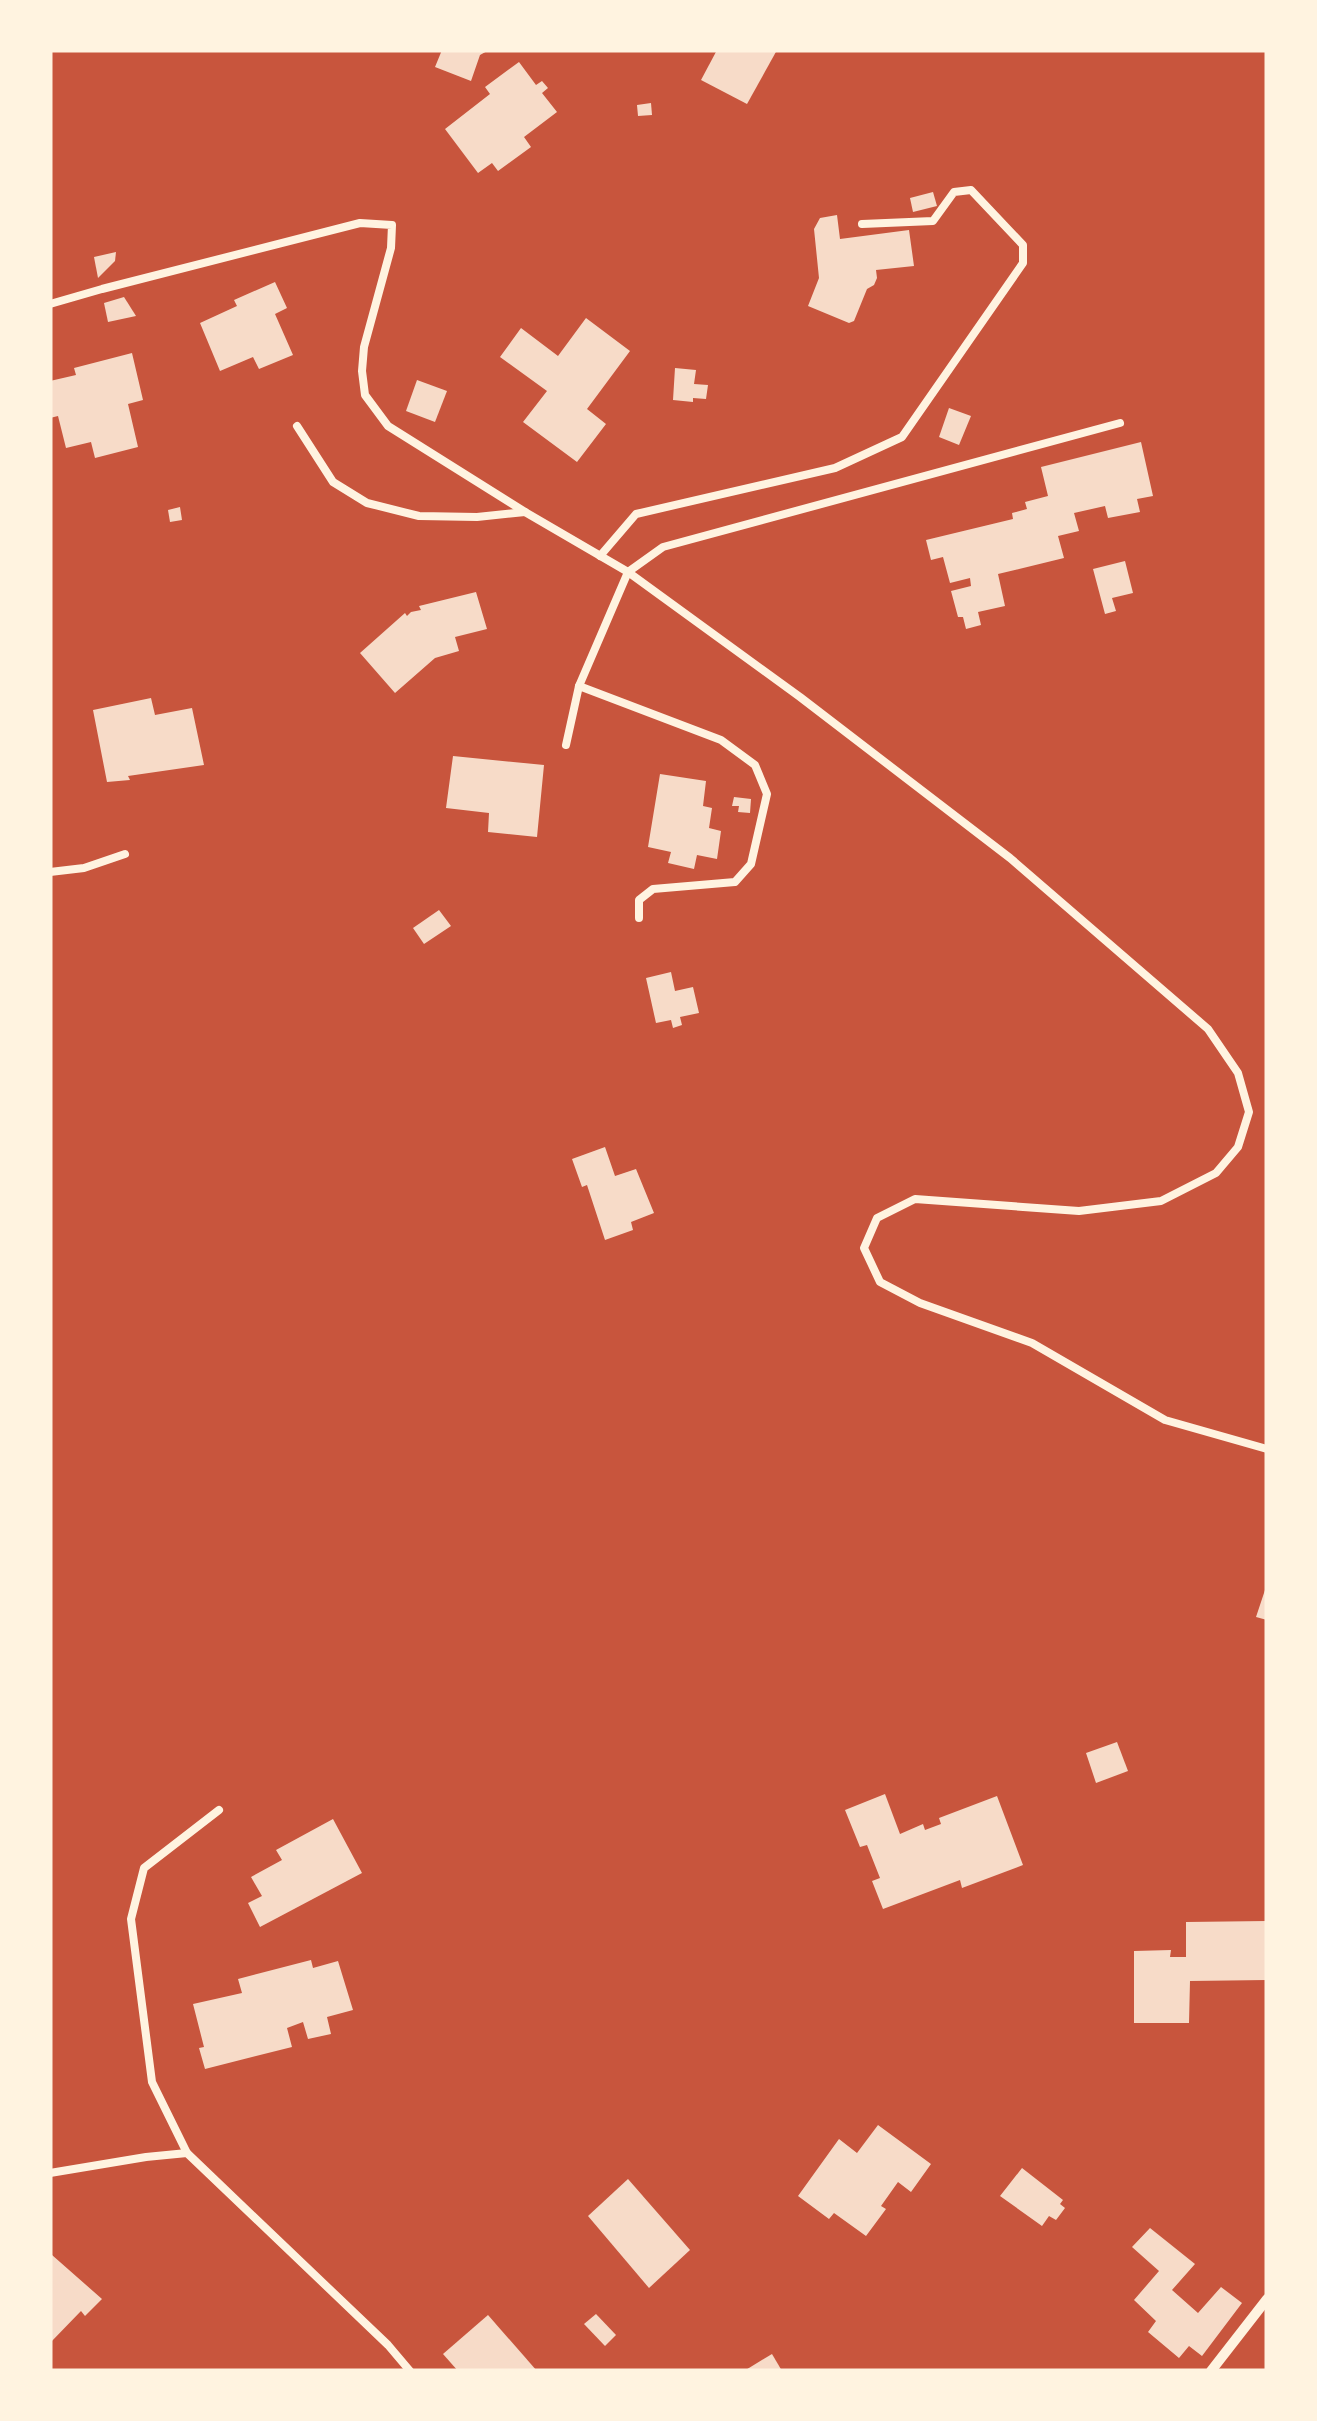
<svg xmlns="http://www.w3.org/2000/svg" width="1317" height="2421" font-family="Inter,sans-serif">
<rect width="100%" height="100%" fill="#c8553d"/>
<g fill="#f7dbc8">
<polygon points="442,50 489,50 480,55 471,81 435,67"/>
<polygon points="717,50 777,50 747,104 701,80"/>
<polygon points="519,62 536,85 542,81 548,88 542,93 557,112 524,137 531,147 498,171 492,163 478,173 445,129 490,94 485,87"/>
<polygon points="651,103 652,115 638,116 637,105"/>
<polygon points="933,192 937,206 913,212 910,198"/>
<polygon points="837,215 840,239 909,230 914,266 876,270 877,278 874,285 867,289 854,321 849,323 808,306 819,278 814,229 820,218"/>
<polygon points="116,252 115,261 98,278 94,257"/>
<polygon points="275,282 287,308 275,314 293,355 259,369 253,357 220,371 200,323 237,306 234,300"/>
<polygon points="124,297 136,316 108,322 104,303"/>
<polygon points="586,318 630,351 587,409 606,424 577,462 523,422 547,391 500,357 521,328 558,356"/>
<polygon points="132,353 143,400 128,404 138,447 95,458 91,442 66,448 58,416 50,418 50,381 76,375 74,368"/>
<polygon points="675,368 696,370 694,384 708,385 706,399 693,398 693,402 673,400"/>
<polygon points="417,380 447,391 435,422 406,411"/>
<polygon points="949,408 971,416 959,445 939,437"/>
<polygon points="1141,442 1153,496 1137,499 1140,512 1108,518 1105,506 1074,513 1079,531 1058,536 1064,558 998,574 1005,606 978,612 981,625 966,629 963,617 958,617 951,591 971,586 970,578 950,583 943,557 931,560 926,540 1013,519 1012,513 1027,509 1025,502 1048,496 1041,467"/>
<polygon points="180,507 182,520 170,522 168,510"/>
<polygon points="1125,561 1133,593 1112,598 1116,611 1105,614 1093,569"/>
<polygon points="476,592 487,629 455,637 459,651 435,658 395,693 360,653 405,613 407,616 411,612 421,610 419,606"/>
<polygon points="151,698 155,715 192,708 204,765 128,776 130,780 107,782 93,710"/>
<polygon points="453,756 544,765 537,837 488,832 489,813 446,808"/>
<polygon points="660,774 706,781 703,806 712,808 709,828 721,831 717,859 697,855 694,869 668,863 671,852 648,847"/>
<polygon points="734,797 751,799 750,813 738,812 739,806 732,806"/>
<polygon points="439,910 451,926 424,944 413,928"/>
<polygon points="671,972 675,991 693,987 699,1013 680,1017 682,1025 673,1028 671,1020 656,1023 646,978"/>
<polygon points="605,1147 615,1176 636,1169 654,1213 631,1222 633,1230 605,1240 587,1185 582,1187 572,1159"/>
<polygon points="1266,1587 1267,1587 1267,1620 1256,1617"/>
<polygon points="1117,1742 1128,1771 1096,1783 1086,1753"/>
<polygon points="885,1794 900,1834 923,1824 925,1830 941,1824 939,1818 997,1796 1023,1865 962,1888 960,1880 883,1909 872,1881 880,1878 867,1845 860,1847 845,1810"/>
<polygon points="333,1819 362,1873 260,1927 248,1903 262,1896 251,1877 282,1860 276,1850"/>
<polygon points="1267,1921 1267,1980 1190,1981 1189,2023 1134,2023 1134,1951 1171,1950 1170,1957 1186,1957 1186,1922"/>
<polygon points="311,1960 313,1968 338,1961 353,2010 327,2017 331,2034 308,2039 303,2022 287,2028 292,2047 205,2069 199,2048 204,2047 193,2004 242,1993 238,1979"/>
<polygon points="878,2125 931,2164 911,2192 898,2182 881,2206 886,2209 866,2236 834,2213 829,2219 798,2196 839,2139 857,2153"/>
<polygon points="1022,2168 1063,2200 1060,2204 1065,2208 1056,2220 1049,2216 1042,2226 1000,2196"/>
<polygon points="628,2179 690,2250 649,2288 588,2216"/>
<polygon points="1150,2228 1195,2264 1172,2290 1198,2313 1221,2287 1242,2303 1202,2356 1189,2346 1179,2358 1148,2332 1156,2321 1134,2300 1159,2271 1132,2247"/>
<polygon points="52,2255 102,2299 85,2316 81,2311 50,2343 50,2257"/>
<polygon points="596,2314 616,2335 605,2346 584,2324"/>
<polygon points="488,2315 537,2371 458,2371 443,2354"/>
<polygon points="772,2354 782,2371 744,2371"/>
</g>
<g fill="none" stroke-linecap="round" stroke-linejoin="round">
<g stroke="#fff3e0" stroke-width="8">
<polyline points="50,304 102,289 360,223 392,225 391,248 364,347 362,371 365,395 388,426 525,512 628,572 800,697 1010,858 1208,1029 1238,1073 1249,1112 1238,1147 1216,1173 1161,1201 1079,1211 915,1199 877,1218 864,1248 880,1282 920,1303 1032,1343 1165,1420 1267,1449"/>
<polyline points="297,426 333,482 367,503 419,516 477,517 525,512"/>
<polyline points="600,556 636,514 835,468 902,437 1023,263 1023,245 971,190 954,192 933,221 862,224"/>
<polyline points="579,686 721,740 755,765 767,794 751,864 735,882 653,889 639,900 639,918"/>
<polyline points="566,745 579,686 628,572 663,547 1120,423"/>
<polyline points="50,872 84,868 125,854"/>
<polyline points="187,2153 152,2082 131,1919 144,1868 219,1810"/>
<polyline points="50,2173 146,2157 187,2153 388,2345 410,2371"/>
</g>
<polyline stroke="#fff3e0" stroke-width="10" points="1211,2371 1267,2299"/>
</g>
<rect width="1317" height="2421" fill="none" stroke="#fff3e0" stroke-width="105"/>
</svg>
